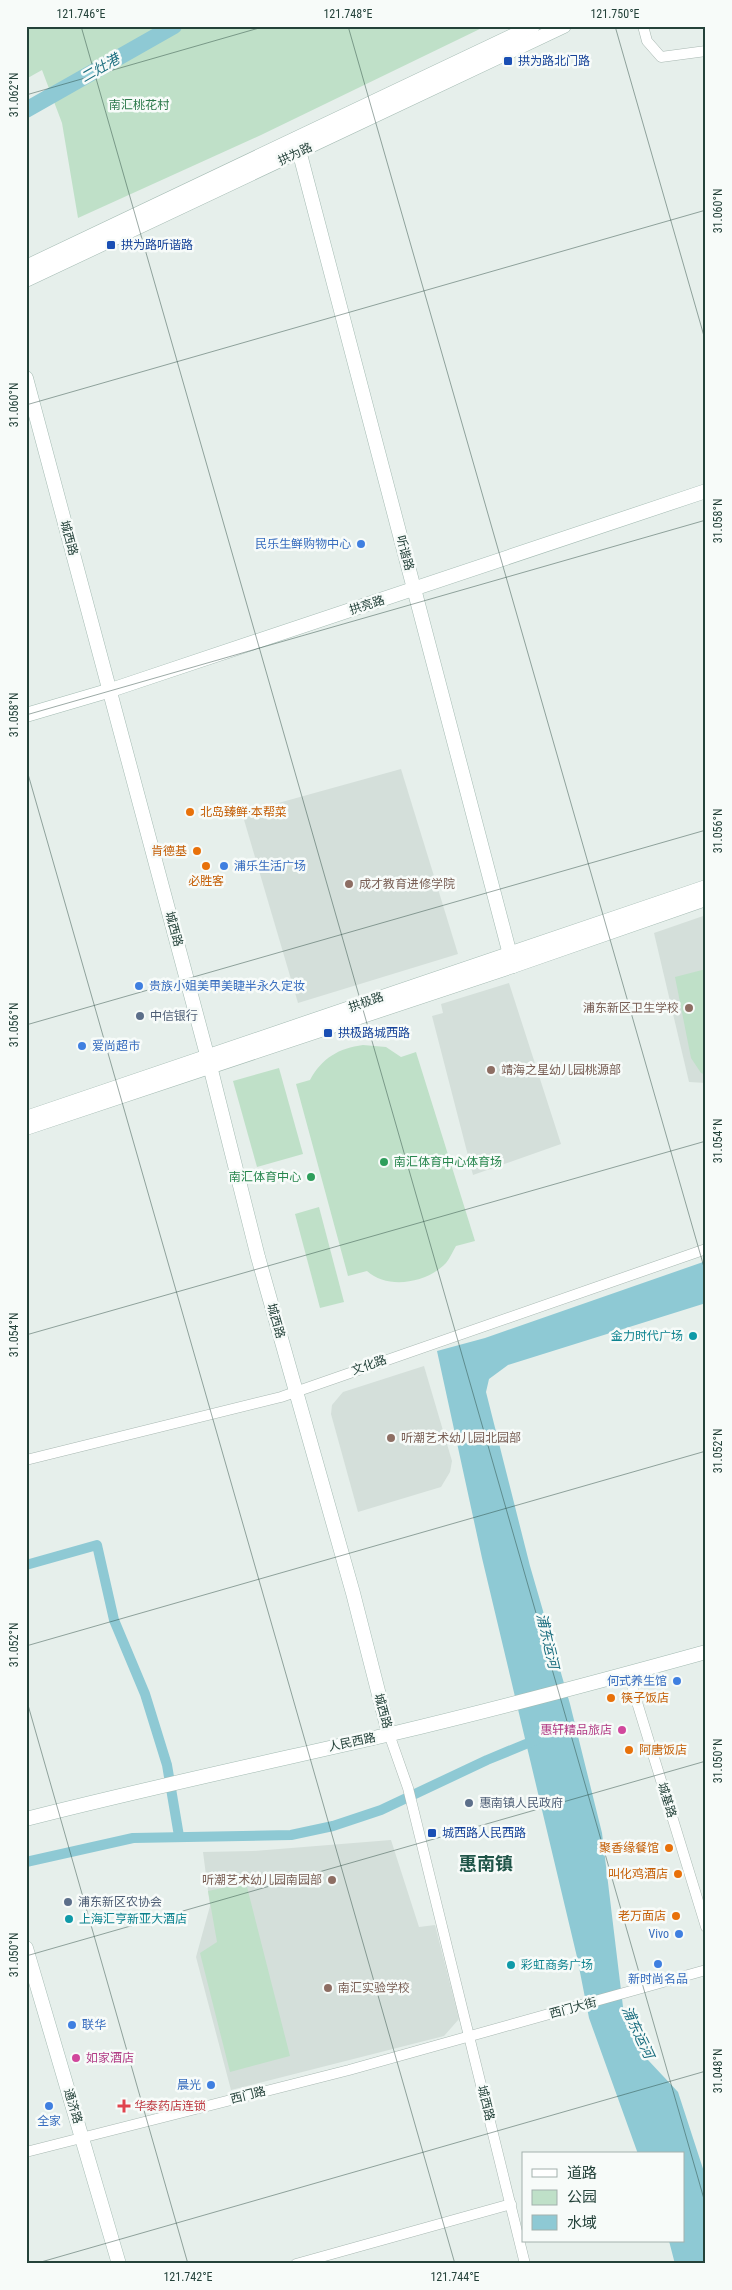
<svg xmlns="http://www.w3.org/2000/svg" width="732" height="2290" font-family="'Roboto Condensed','Noto Sans SC',sans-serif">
<rect width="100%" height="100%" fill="#e6efeb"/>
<g fill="#d4dfda">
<polygon points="401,769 458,954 298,1003 242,813"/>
<polygon points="706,915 706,1083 689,1082 654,933"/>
<polygon points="509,983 561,1144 473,1175 432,1016 443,1013 441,1004"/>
<polygon points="424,1366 452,1461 450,1472 441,1487 358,1512 331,1414 332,1405 343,1392"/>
<polygon points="391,1840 419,1927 435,1925 459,2019 444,2036 231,2090 196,1957 210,1906 203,1852 253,1851"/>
</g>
<g fill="#bfe0c8">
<polygon points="26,26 486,26 261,135 78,218 62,123 42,70 26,79"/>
<polygon points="706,969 706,1075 701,1073 691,1058 675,977"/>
<path d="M363 1045 386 1047 401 1057 416 1052 475 1241 456 1246C453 1251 450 1258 446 1263 427 1283 388 1290 367 1271L348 1276 296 1084 310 1080C322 1058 339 1048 363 1045Z"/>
<polygon points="279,1068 303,1154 257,1167 233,1081"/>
<polygon points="319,1207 344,1302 320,1308 295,1214"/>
<polygon points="246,1883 290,2056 230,2072 200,1953 217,1942 208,1891"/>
</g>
<polygon fill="#8ec9d4" points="706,1261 706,1303 508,1365 489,1379 486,1392 530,1566 570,1704 602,1833 624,2015 648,2060 678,2092 706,2178 706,2264 675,2264 669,2241 683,2241 683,2154 638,2154 589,2018 577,1957 482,1558 437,1351 485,1338"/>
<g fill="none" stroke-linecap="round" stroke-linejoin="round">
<g stroke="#8ec9d4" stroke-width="10">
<polyline points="26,1565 97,1545 114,1620 145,1694 167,1765 179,1836"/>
<polyline points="26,1862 133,1838 291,1835 333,1826 381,1810 487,1760 538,1739"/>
</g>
<polyline stroke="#8ec9d4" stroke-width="16" points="26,110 174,26"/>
<defs>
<g id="street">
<polyline points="643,26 647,41 661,57 706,51"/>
<polyline points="26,1460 281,1397 706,1249"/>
<polyline points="628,1673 706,1927"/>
<polyline points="389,1734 408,1788 525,2264"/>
<polyline points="26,2152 349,2070 706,1970"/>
<polyline points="296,2264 511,2204"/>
</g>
<g id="secondary">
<polyline points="296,139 513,966"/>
<polyline points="26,267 533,26"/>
<polyline points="26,280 564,26"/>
<polyline points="26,378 210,1066 258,1257 353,1593 389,1734"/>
<polyline points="26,715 111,690 706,491"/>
<polyline points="26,1118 706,887"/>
<polyline points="26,1128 513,966 706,899"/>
<path d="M26 1819C147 1788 269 1762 391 1734 496 1709 601 1681 706 1652"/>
<polyline points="26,1948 119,2264"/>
</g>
</defs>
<use href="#street" stroke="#a8b8b2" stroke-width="11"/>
<use href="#secondary" stroke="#a4bbb3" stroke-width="15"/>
<use href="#street" stroke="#fff" stroke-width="10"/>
<use href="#secondary" stroke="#fff" stroke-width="14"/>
</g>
<path fill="none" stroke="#24423a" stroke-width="1" stroke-opacity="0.45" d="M81 26 706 2206M348 26 706 1274M615 26 706 343M26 95 266 26M26 405 706 210M26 715 706 520M26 767 455 2264M26 1025 706 830M26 1335 706 1141M26 1646 706 1451M26 1698 188 2264M26 1956 706 1761M34 2264 706 2071"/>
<g fill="#1a4fb4" stroke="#f7fbf9" stroke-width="2">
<rect x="503" y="56" width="10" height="10" rx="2.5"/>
<rect x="106" y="240" width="10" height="10" rx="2.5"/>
<rect x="323" y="1028" width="10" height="10" rx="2.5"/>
<rect x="427" y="1828" width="10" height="10" rx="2.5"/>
</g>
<g fill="#3f7fe0" stroke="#f7fbf9" stroke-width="2">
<circle cx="361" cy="544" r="5"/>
<circle cx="224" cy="866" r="5"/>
<circle cx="139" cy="986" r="5"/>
<circle cx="82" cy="1046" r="5"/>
<circle cx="677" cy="1681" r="5"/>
<circle cx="679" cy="1934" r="5"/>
<circle cx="658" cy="1964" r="5"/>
<circle cx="72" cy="2025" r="5"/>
<circle cx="211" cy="2085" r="5"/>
<circle cx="49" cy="2106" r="5"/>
</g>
<g fill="#e8710a" stroke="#f7fbf9" stroke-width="2">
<circle cx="190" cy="812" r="5"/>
<circle cx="197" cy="851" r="5"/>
<circle cx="206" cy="866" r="5"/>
<circle cx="611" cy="1698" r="5"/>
<circle cx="629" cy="1750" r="5"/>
<circle cx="669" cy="1848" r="5"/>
<circle cx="678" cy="1874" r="5"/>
<circle cx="676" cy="1916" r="5"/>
</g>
<g fill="#8d6e63" stroke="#f7fbf9" stroke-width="2">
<circle cx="349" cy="884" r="5"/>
<circle cx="689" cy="1008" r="5"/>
<circle cx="491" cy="1070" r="5"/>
<circle cx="391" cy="1438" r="5"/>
<circle cx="332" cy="1880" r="5"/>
<circle cx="328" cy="1988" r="5"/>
</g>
<g fill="#5c6f8a" stroke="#f7fbf9" stroke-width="2">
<circle cx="140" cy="1016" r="5"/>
<circle cx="469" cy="1803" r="5"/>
<circle cx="68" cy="1902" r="5"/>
</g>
<g fill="#2e9e5b" stroke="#f7fbf9" stroke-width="2">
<circle cx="384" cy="1162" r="5"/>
<circle cx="311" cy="1177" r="5"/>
</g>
<g fill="#0f9aa8" stroke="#f7fbf9" stroke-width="2">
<circle cx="693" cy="1336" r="5"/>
<circle cx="69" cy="1919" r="5"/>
<circle cx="511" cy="1965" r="5"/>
</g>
<g fill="#d1479c" stroke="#f7fbf9" stroke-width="2">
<circle cx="622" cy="1730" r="5"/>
<circle cx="76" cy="2058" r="5"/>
</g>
<path fill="#e0444e" stroke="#f7fbf9" stroke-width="2" d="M121.5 2098.5h5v5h5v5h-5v5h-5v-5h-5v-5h5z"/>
<g text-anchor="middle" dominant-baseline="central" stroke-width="5" stroke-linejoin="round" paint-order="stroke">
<g font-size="12" fill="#164399" stroke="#f7fbf9" text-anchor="start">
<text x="518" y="61">拱为路北门路</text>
<text x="121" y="245">拱为路听谐路</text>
<text x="338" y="1033">拱极路城西路</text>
<text x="442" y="1833">城西路人民西路</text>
</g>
<g font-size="12" fill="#2d7a4b" stroke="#f7fbf9">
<text x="139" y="105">南汇桃花村</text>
</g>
<g font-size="12" fill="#24423a" stroke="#f7fbf9">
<text transform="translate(295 154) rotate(-25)">拱为路</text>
<text transform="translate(69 538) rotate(75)">城西路</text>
<text transform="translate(405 553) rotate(75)">听谐路</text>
<text transform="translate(367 605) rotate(-18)">拱亮路</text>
<text transform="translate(174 929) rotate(75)">城西路</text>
<text transform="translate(366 1002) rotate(-19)">拱极路</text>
<text transform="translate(276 1321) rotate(74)">城西路</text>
<text transform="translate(369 1365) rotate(-19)">文化路</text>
<text transform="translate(383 1711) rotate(75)">城西路</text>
<text transform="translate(352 1742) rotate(-12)">人民西路</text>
<text transform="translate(667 1800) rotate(73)">城基路</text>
<text transform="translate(573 2008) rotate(-15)">西门大街</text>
<text transform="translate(248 2095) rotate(-14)">西门路</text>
<text transform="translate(486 2103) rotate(76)">城西路</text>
<text transform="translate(73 2106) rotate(73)">通济路</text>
</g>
<g font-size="12" fill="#366cbe" stroke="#f7fbf9" text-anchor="end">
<text x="351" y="544">民乐生鲜购物中心</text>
<text x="234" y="866" text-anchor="start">浦乐生活广场</text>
<text x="149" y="986" text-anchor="start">贵族小姐美甲美睫半永久定妆</text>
<text x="92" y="1046" text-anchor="start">爱尚超市</text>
<text x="667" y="1681">何式养生馆</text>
<text x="669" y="1934">Vivo</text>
<text x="658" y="1979" text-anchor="middle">新时尚名品</text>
<text x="82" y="2025" text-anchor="start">联华</text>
<text x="201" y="2085">晨光</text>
<text x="49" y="2121" text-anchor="middle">全家</text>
</g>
<g font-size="12" fill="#c56008" stroke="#f7fbf9" text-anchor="end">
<text x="200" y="812" text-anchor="start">北岛臻鲜·本帮菜</text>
<text x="187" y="851">肯德基</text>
<text x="206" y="881" text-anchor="middle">必胜客</text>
<text x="621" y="1698" text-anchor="start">筷子饭店</text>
<text x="639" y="1750" text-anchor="start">阿唐饭店</text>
<text x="659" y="1848">聚香缘餐馆</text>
<text x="668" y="1874">叫化鸡酒店</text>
<text x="666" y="1916">老万面店</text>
</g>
<g font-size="12" fill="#785e54" stroke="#f7fbf9" text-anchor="start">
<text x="359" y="884">成才教育进修学院</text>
<text x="679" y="1008" text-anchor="end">浦东新区卫生学校</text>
<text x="501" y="1070">靖海之星幼儿园桃源部</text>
<text x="401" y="1438">听潮艺术幼儿园北园部</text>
<text x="322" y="1880" text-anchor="end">听潮艺术幼儿园南园部</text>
<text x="338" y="1988">南汇实验学校</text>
</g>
<g font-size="12" fill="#4e5e75" stroke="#f7fbf9" text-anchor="start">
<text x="150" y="1016">中信银行</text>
<text x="479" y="1803">惠南镇人民政府</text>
<text x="78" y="1902">浦东新区农协会</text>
</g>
<g font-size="12" fill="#27864d" stroke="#f7fbf9" text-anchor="start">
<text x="394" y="1162">南汇体育中心体育场</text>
<text x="301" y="1177" text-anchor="end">南汇体育中心</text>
</g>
<g font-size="12" fill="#0d838f" stroke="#f7fbf9" text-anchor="start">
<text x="683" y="1336" text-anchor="end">金力时代广场</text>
<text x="79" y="1919">上海汇亨新亚大酒店</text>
<text x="521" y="1965">彩虹商务广场</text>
</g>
<g font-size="12" fill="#b23c85" stroke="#f7fbf9" text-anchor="end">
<text x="612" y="1730">惠轩精品旅店</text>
<text x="86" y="2058" text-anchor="start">如家酒店</text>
</g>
<g font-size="12" fill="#be3a42" stroke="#f7fbf9" text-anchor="start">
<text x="134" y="2106">华泰药店连锁</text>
</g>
<g font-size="14" font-style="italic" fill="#1c6f80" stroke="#f7fbf9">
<text transform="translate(100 68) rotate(-30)">二灶港</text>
<text transform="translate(548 1641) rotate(77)">浦东运河</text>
<text transform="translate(638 2032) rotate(65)">浦东运河</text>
</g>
<g font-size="18" font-weight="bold" fill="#1f5548" stroke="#f7fbf9">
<text x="486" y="1863">惠南镇</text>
</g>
</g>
<rect width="732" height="2290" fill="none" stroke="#f7fbf9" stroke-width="55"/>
<rect x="522" y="2152" width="162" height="90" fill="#f7fbf9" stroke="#a3b1ad"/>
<rect x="532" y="2169" width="25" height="8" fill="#ffffff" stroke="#a3b1ad"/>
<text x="567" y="2178" font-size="15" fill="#24423a">道路</text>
<rect x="532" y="2190" width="25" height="15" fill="#bfe0c8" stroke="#a3b1ad"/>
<text x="567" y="2202" font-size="15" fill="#24423a">公园</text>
<rect x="532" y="2215" width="25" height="15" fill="#8ec9d4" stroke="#a3b1ad"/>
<text x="567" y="2228" font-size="15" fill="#24423a">水域</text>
<rect x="28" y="28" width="676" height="2234" fill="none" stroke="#24423a" stroke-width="2"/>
<g font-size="12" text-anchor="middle" fill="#24423a">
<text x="81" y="18">121.746°E</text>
<text x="348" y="18">121.748°E</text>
<text x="615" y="18">121.750°E</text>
<text transform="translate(14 95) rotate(-90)" y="4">31.062°N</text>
<text transform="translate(718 211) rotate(-90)" y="4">31.060°N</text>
<text transform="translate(14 405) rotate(-90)" y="4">31.060°N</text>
<text transform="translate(718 521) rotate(-90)" y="4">31.058°N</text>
<text transform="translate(14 715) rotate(-90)" y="4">31.058°N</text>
<text transform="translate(718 831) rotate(-90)" y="4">31.056°N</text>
<text transform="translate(14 1025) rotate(-90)" y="4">31.056°N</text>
<text transform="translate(718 1141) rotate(-90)" y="4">31.054°N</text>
<text transform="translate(14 1335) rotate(-90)" y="4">31.054°N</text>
<text transform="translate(718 1451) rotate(-90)" y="4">31.052°N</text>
<text transform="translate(14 1645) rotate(-90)" y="4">31.052°N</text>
<text transform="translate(718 1761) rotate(-90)" y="4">31.050°N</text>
<text transform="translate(14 1955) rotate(-90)" y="4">31.050°N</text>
<text transform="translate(718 2071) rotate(-90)" y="4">31.048°N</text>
<text x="188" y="2281">121.742°E</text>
<text x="455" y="2281">121.744°E</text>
</g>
</svg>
